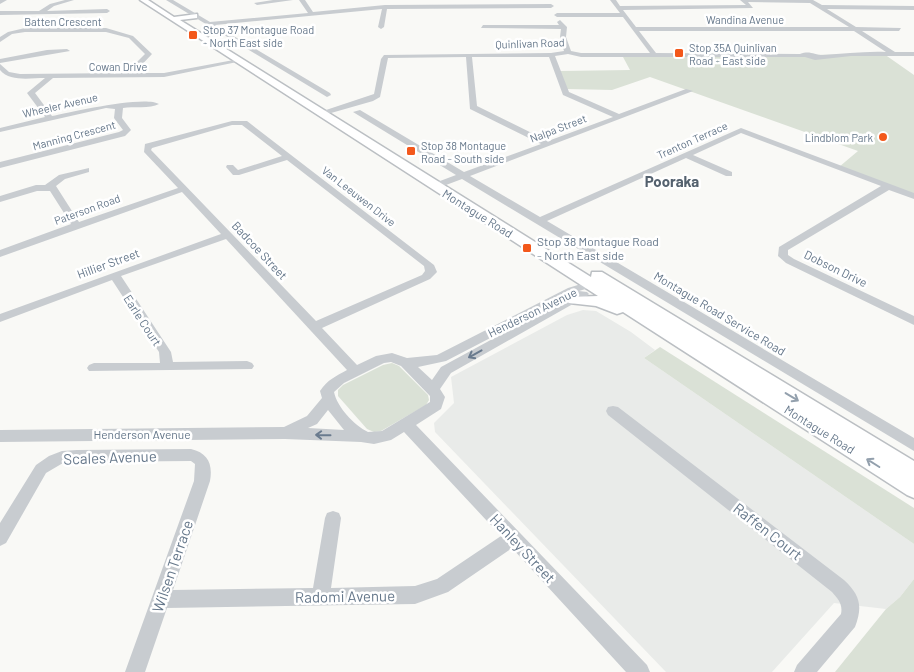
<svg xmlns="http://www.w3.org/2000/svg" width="914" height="672" font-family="Barlow,sans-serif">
<rect width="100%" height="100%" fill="#f9f9f6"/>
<polygon fill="#e9ebe9" points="583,310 596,311 631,332 655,350 644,358 914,544 914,579 900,597 886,609 834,603 772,672 666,672 435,432 434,423 454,403 451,377 567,315"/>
<g fill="#dae1d6">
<polygon points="884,54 914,75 914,196 839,167 858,151 650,77 612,90 567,89 559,71 630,70 623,57"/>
<polygon points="660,347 914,508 914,544 644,358"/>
<polygon points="392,363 399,366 428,395 429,400 426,405 381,431 374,432 367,429 338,396 338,390 343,385 383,365"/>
<polygon points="914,579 914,672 835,672 886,609 900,597"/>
</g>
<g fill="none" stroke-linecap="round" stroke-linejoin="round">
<defs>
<polygon id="major" points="140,0 148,0 174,17 197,14 197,18 180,20 591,277 592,272 602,272 914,461 914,498 907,495 623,312 617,314 596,306 569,303 566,300 569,297 598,296"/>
</defs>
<use href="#major" stroke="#bbbfc3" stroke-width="3"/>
<g fill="#c8ccd0" fill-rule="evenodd">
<polygon points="0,0 7,0 0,4"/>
<polygon points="65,0 74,0 54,6 47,11 107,9 110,11 107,13 0,15 0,11 39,11 50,4"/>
<polygon points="166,0 173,0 210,22 308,13 299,0 305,0 313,12 385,5 551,4 554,6 551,8 387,9 384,27 381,29 378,27 382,9 215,25 330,93 331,95 327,97"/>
<polygon points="273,0 293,0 257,5 254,3"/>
<path d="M610 0H616L620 6 746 5 740 0H813L822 5 914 6V10L827 9 856 27 901 28 899 31H862L895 52H914V56H851L815 60 805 57H581L568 54 555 56 569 92 619 114 686 89 693 91 470 176 540 217 741 128 914 193V199L889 190 788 250V255L794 259 914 316V325L786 263 778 256 779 247 881 186 741 133 693 155 732 172V176H726L686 158 547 221 914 438V451L462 179 438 188H432V184L456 175 353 112 360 110 464 172 541 144 470 109 466 57 388 58 380 97 373 101 324 115 317 113 374 94 381 59 384 55 551 53 564 51 560 37 561 29 481 28 483 25H559L557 22 560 20 567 27 566 37 571 51 581 53H650L623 17H557L554 15 557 13H620ZM748 2 810 3 849 27H636L623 10 753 8ZM639 31H854L886 52C865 51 844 54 823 55 814 55 810 50 800 54L656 53ZM472 57H549L563 95 613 117 548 141 477 106Z"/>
<path d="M25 28H106L133 36 152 54 134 73H164L239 59 242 61 164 77 53 78 35 93 52 116C71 112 145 95 159 104 150 109 133 106 123 108L122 118 131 130 125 136 0 168V162L119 132 123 130 114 118 115 109 106 108 0 132V128L45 117 27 93 45 78C30 78 10 82 0 70V64L9 72 20 74 126 73 145 54 129 38 106 32H25L12 34 0 42V37L8 32Z"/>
<polygon points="47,50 67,49 70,51 0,63 0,59"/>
<path d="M232 121H247L434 265 437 272 430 279 322 328 357 365 376 356 392 353 407 358 437 355 568 288 591 281 595 282 597 284 595 286 579 291 587 292 589 294 587 296 451 373 440 389 445 397 441 409 416 425 647 665 650 672H626L512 548 448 592 415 604 167 608 145 672H125L194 481 195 464 191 461 77 462 63 463 46 473 6 543 0 546V523L36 465 49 456 62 451 77 450 191 449C208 453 213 464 210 481L173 590 313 588 325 518 327 513 333 511 339 513 341 518 331 588 415 586 437 579 501 536 404 432 391 440 374 444 361 442 285 439 0 442V430L284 427 307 416 322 398 320 391C327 380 336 376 347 370L226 239 121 276 171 352 173 362 247 361 252 363 254 366 252 369 89 371 87 368 89 365 94 363H160L159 352 112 280 0 322V314L221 234 182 192 0 257V250L71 224 50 191H37L0 202V196L36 185H45L59 175 89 168V172L65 179 56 186 79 222 178 188 144 152 145 144ZM232 125H242L282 156 238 170 233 165H227L226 167 233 175H239L287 160 424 266 425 271 422 275 316 321 151 150 152 148ZM579 292 441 367 432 380 418 367 446 361ZM391 362 401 366 430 396V402L382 431 368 432C354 425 337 407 334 392L344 383 384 363ZM328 410 344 430 308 428 317 424Z"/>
<path d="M613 406 618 407 844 580C860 595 863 606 855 627L817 672H794L797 665 841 614C843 604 838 599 832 592L608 415 606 411 608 407Z"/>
</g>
<use href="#major" fill="#fff" fill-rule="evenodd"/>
</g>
<defs><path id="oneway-shaft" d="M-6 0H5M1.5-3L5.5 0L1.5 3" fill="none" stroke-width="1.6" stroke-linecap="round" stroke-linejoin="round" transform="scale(1.25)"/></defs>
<g stroke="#6a7b8e">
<use href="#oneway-shaft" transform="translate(475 354) rotate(151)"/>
<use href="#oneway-shaft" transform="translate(323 435) rotate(-179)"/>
</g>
<g stroke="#93a0ad">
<use href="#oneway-shaft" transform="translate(792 397) rotate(31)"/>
<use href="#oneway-shaft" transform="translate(873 463) rotate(-148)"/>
</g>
<g fill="#f3581b" stroke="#fff" stroke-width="2">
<rect x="188" y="30" width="10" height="10" rx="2.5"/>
<rect x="674" y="48" width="10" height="10" rx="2.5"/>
<circle cx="883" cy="137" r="5"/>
<rect x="406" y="146" width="10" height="10" rx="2.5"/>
<rect x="522" y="243" width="10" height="10" rx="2.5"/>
</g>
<g text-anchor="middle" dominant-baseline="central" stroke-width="5" stroke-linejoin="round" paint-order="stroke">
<g font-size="11" fill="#65778a" stroke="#fff">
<text x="745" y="19">Wandina Avenue</text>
<text x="63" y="21">Batten Crescent</text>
<text transform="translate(530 43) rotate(-2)">Quinlivan Road</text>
<text x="118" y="66">Cowan Drive</text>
<text transform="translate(60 105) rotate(-13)">Wheeler Avenue</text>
<text transform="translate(558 128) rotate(-21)">Nalpa Street</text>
<text transform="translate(74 135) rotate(-15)">Manning Crescent</text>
<text transform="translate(692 140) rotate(-24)">Trenton Terrace</text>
<text transform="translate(359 196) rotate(38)">Van Leeuwen Drive</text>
<text transform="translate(87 209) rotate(-20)">Paterson Road</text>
</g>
<g font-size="11" fill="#65778a" stroke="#fff" text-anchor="start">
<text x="203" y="29">Stop 37 Montague Road<tspan x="203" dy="13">- North East side</tspan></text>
<text x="689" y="47">Stop 35A Quinlivan<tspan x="689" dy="13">Road - East side</tspan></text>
<text x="873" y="137" text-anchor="end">Lindblom Park</text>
<text x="421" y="145">Stop 38 Montague<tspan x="421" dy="13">Road - South side</tspan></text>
</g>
<g font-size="12" fill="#65778a" stroke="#fff">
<text transform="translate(478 213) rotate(32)">Montague Road</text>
<text transform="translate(260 250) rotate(47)">Badcoe Street</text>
<text transform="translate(108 263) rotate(-20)">Hillier Street</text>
<text transform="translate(836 268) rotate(26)">Dobson Drive</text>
<text transform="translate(532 312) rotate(-26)">Henderson Avenue</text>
<text transform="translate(720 313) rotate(31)">Montague Road Service Road</text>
<text transform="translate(143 320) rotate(57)">Earle Court</text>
<text transform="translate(820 429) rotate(32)">Montague Road</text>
<text x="142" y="434">Henderson Avenue</text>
</g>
<g font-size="12" fill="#65778a" stroke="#fff" text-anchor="start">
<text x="537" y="241">Stop 38 Montague Road<tspan x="537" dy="14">- North East side</tspan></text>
</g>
<g font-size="15" font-weight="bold" fill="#54616e" stroke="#fff">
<text x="672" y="181">Pooraka</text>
</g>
<g font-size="15" fill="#65778a" stroke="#fff">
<text transform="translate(110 457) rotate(-2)">Scales Avenue</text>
<text transform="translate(768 531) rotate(38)">Raffen Court</text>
<text transform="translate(523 548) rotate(47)">Hanley Street</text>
<text transform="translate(172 566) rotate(-71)">Wilsen Terrace</text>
<text transform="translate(345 596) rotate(-1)">Radomi Avenue</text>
</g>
</g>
</svg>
